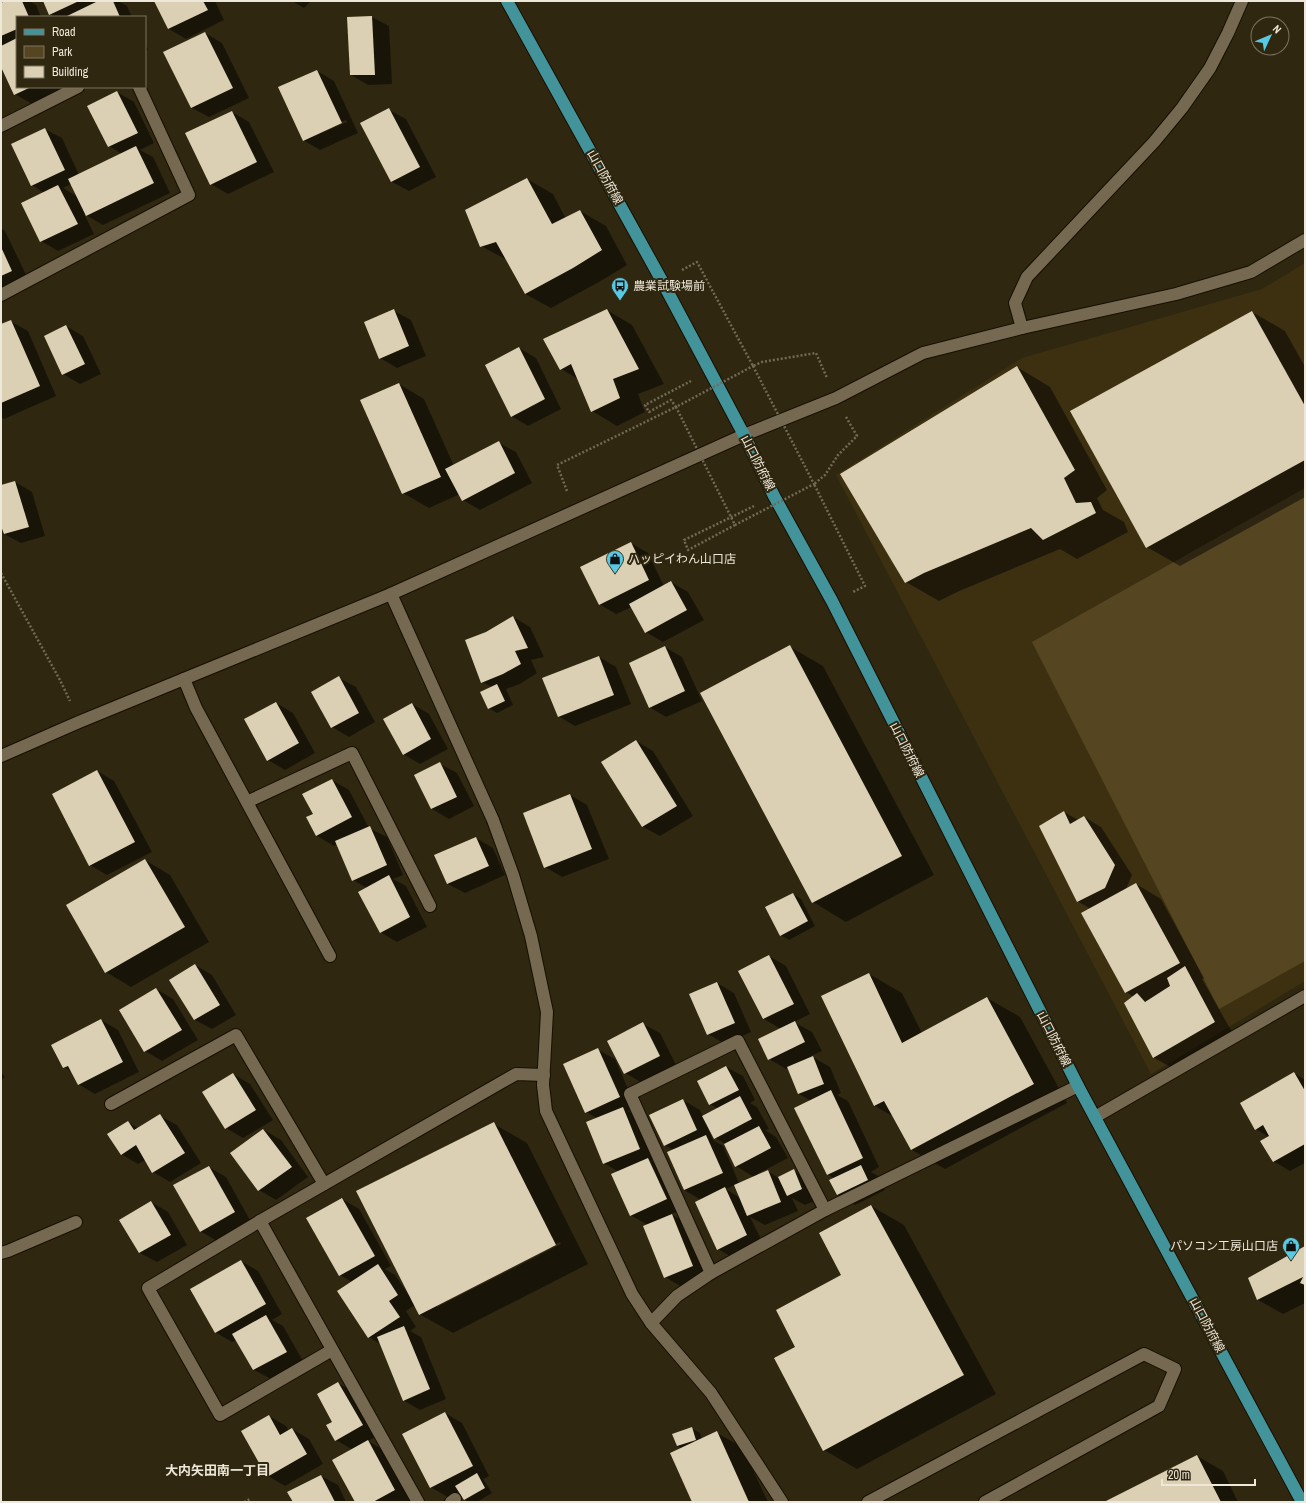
<svg xmlns="http://www.w3.org/2000/svg" width="1306" height="1503" font-family="'Archivo Narrow','Noto Sans JP',sans-serif">
<rect width="100%" height="100%" fill="#302710"/>
<polygon fill="#3c3011" points="1305,263 1305,981 1151,1074 836,475 1022,358 1262,289"/>
<polygon fill="#554621" points="1305,488 1305,961 1219,1009 1032,642"/>
<g fill="#0007" fill-rule="evenodd">
<polygon points="1,1 29,1 36,5 41,17 17,17 17,87 68,87 32,104 15,94 1,65"/>
<polygon points="44,1 118,1 127,6 132,17 55,17 50,14"/>
<polygon points="155,1 215,1 224,20 186,39 169,29"/>
<polygon points="292,1 311,1 304,8"/>
<polygon points="372,17 389,26 392,84 368,85 351,75 348,18"/>
<polygon points="205,33 222,43 249,98 209,117 192,108 165,52"/>
<polygon points="145,44 148,50 145,51"/>
<path d="M317 71 334 81 358 133 320 150 303 140ZM346 120 347 122 312 137V135Z"/>
<path d="M117 92 134 102 154 143 140 150 153 157 170 193 103 225 84 214 94 234 58 251 41 241 44 193 32 185 44 129 62 138 79 175 122 154 109 146ZM71 184 78 197 63 188Z"/>
<polygon points="389,110 406,119 436,177 409,191 392,182 362,124"/>
<polygon points="232,112 249,122 274,172 228,194 211,184"/>
<polygon points="527,179 553,194 566,219 580,211 606,226 627,265 599,282 551,308 525,294 507,260 481,246"/>
<polygon points="1,228 5,231 29,281 1,293"/>
<polygon points="607,310 632,325 664,384 638,394 645,412 617,426 592,411 578,379 561,369"/>
<polygon points="394,311 411,320 426,356 397,368 380,358"/>
<polygon points="1252,312 1285,331 1305,367 1305,497 1180,566 1147,547"/>
<polygon points="10,321 28,331 56,396 4,419 1,417 1,325"/>
<polygon points="66,326 83,336 101,374 80,384 63,374"/>
<polygon points="519,348 536,358 561,409 528,426 511,416"/>
<polygon points="1017,367 1050,387 1107,490 1097,498 1103,510 1124,522 1128,532 1077,559 1060,549 957,592 939,601 906,582"/>
<polygon points="399,384 424,399 454,466 499,443 516,452 532,483 480,510 463,500 460,494 429,508 403,493"/>
<polygon points="15,482 32,492 45,536 21,543 4,534 1,522 1,486"/>
<polygon points="631,543 648,553 664,586 671,582 688,592 704,620 663,642 646,632 632,607 616,614 599,604"/>
<polygon points="513,617 530,627 544,657 531,660 537,673 520,684 506,689 513,705 497,713 489,708 492,687 482,682 487,633"/>
<polygon points="665,647 682,657 702,701 666,717 649,707"/>
<polygon points="790,647 823,666 934,875 846,922 813,902"/>
<polygon points="599,657 616,667 631,704 575,726 558,716"/>
<polygon points="339,678 356,687 375,722 349,737 332,727"/>
<polygon points="276,703 293,713 315,753 285,770 268,760"/>
<polygon points="412,704 429,714 448,749 420,764 403,754"/>
<polygon points="636,741 653,751 693,816 660,836 643,827"/>
<polygon points="440,764 457,773 474,806 449,819 432,809 415,776"/>
<polygon points="97,771 114,781 152,852 107,875 90,865"/>
<polygon points="332,780 349,790 369,828 387,837 403,875 393,879 406,886 427,927 397,942 380,932 367,888 353,880 337,844 334,846 317,836 307,818 314,814"/>
<polygon points="570,795 587,805 609,859 562,877 545,867"/>
<polygon points="1064,812 1078,820 1084,817 1101,827 1132,875 1125,891 1136,884 1161,899 1204,978 1202,979 1232,1032 1171,1067 1154,1058 1126,1003 1134,997 1126,992 1091,909 1077,901"/>
<polygon points="476,838 493,848 505,875 465,893 448,884"/>
<polygon points="145,860 170,875 209,942 131,987 106,972"/>
<polygon points="793,894 801,899 815,926 789,940 781,935"/>
<polygon points="769,956 786,966 810,1014 794,1022 812,1032 822,1051 811,1056 830,1067 841,1093 837,1095 848,1101 879,1167 871,1172 878,1176 885,1190 855,1205 838,1195 831,1181 835,1179 827,1174 811,1101 799,1094 788,1068 786,1069 769,1059 781,1029 764,1019 739,971"/>
<polygon points="195,965 212,975 236,1015 212,1029 195,1020"/>
<polygon points="869,974 902,993 922,1033 987,998 1020,1017 1067,1103 945,1169 912,1150 894,1117 875,1106 823,996"/>
<polygon points="717,983 734,993 751,1032 725,1044 708,1034"/>
<polygon points="156,989 173,999 198,1040 162,1061 145,1051 121,1010"/>
<polygon points="101,1020 118,1030 139,1072 95,1094 78,1084 72,1072 64,1067"/>
<polygon points="643,1024 660,1033 676,1065 642,1083 625,1073"/>
<polygon points="598,1050 615,1059 636,1107 628,1111 640,1118 656,1159 651,1161 664,1169 683,1209 671,1214 689,1225 709,1276 682,1287 665,1277 648,1225 630,1215 619,1172 604,1163 597,1118 586,1112"/>
<path d="M726 1067 743 1076 755 1100 750 1103 757 1107 769 1129 765 1130 776 1137 788 1158 757 1174 758 1176 768 1171 778 1178 794 1171 811 1180 819 1199 805 1205 792 1198 798 1211 765 1225 750 1217 764 1245 735 1259 718 1249 701 1200 684 1190 674 1150 664 1145 683 1100 700 1110 703 1117 718 1109 710 1104ZM709 1127 715 1138 724 1143 736 1166 754 1177 739 1183 723 1146 713 1140 708 1128ZM735 1185 740 1198 726 1189Z"/>
<polygon points="1,1072 5,1077 1,1080"/>
<polygon points="1294,1073 1305,1080 1305,1163 1290,1171 1273,1161 1269,1137 1256,1129"/>
<polygon points="233,1074 250,1084 273,1120 243,1138 226,1128 203,1092"/>
<polygon points="160,1116 177,1125 201,1163 170,1182 153,1172 145,1160 138,1164 121,1154 128,1122 139,1129"/>
<path d="M494 1124 527 1143 588 1264 453 1333 419 1314 415 1305 406 1311 416 1327 410 1331 421 1337 446 1399 420 1410 403 1400 380 1344 369 1337 352 1282 340 1275 342 1199 359 1209 391 1266 385 1269 395 1275 408 1294ZM560 1242 561 1244 437 1307V1304Z"/>
<polygon points="264,1130 281,1140 308,1177 276,1200 259,1190"/>
<polygon points="209,1167 226,1177 251,1222 217,1241 200,1231"/>
<polygon points="151,1202 168,1212 187,1245 157,1262 140,1253 121,1220"/>
<polygon points="871,1206 904,1225 996,1394 857,1469 824,1450 796,1347 843,1275"/>
<polygon points="1305,1247 1305,1303 1283,1314 1258,1300 1249,1278"/>
<polygon points="241,1261 258,1271 282,1314 272,1320 283,1326 303,1361 271,1379 254,1370 237,1340 232,1342 215,1332"/>
<polygon points="338,1383 355,1393 379,1435 368,1441 385,1451 412,1500 407,1502 356,1502 353,1450 336,1440 334,1422"/>
<polygon points="445,1413 462,1423 489,1476 483,1479 492,1493 477,1502 469,1502 465,1500 460,1491 448,1497 430,1487"/>
<polygon points="269,1416 286,1426 289,1431 292,1429 309,1439 323,1464 285,1486 268,1476"/>
<polygon points="691,1428 700,1433 702,1440 717,1433 742,1447 768,1502 693,1502 683,1449 677,1446"/>
<polygon points="1197,1456 1223,1471 1238,1502 1106,1502"/>
<polygon points="321,1476 338,1485 346,1502 294,1502"/>
</g>
<g fill="#dcd0b4">
<polygon points="5,1 22,1 29,17 17,17 17,29 1,36 1,3"/>
<polygon points="43,1 79,1 49,15"/>
<polygon points="98,1 113,1 120,17 65,17"/>
<polygon points="154,1 203,1 208,10 168,29"/>
<polygon points="372,16 375,75 350,75 347,17"/>
<polygon points="205,32 233,88 191,108 163,52"/>
<polygon points="17,38 17,87 31,87 14,95 1,67 1,46"/>
<polygon points="317,70 342,123 303,141 278,87"/>
<polygon points="117,91 138,133 108,147 87,106"/>
<polygon points="389,108 420,167 391,182 360,123"/>
<polygon points="232,111 257,162 210,185 185,133"/>
<polygon points="45,128 65,170 31,186 11,144"/>
<polygon points="136,146 154,183 86,216 68,179"/>
<polygon points="527,178 552,224 580,210 602,250 573,268 525,294 496,242 480,247 465,210"/>
<polygon points="58,185 78,224 40,242 21,203"/>
<polygon points="1,247 12,271 1,276"/>
<polygon points="394,309 409,346 379,359 364,322"/>
<polygon points="607,309 639,369 613,379 620,398 591,412 571,364 560,370 543,339"/>
<polygon points="1252,311 1305,406 1305,460 1146,548 1070,411"/>
<polygon points="11,320 40,386 1,403 1,324"/>
<polygon points="66,325 85,364 62,375 44,336"/>
<polygon points="519,347 545,399 511,417 485,365"/>
<polygon points="1017,366 1075,470 1064,478 1076,503 1091,502 1096,513 1043,540 1031,528 924,573 905,583 840,474"/>
<polygon points="399,383 441,477 402,494 360,400"/>
<polygon points="499,441 515,473 462,501 445,469"/>
<polygon points="15,481 29,527 4,534 1,526 1,485"/>
<polygon points="631,542 649,580 599,605 580,567"/>
<polygon points="671,581 687,610 645,633 629,604"/>
<polygon points="513,616 528,648 515,651 521,664 503,674 481,683 465,640 486,632"/>
<polygon points="790,645 902,856 812,903 700,693"/>
<polygon points="665,646 685,691 649,708 629,663"/>
<polygon points="599,656 614,695 558,717 542,678"/>
<polygon points="339,676 359,713 331,728 311,692"/>
<polygon points="497,684 505,701 488,709 480,692"/>
<polygon points="276,702 299,743 267,761 244,719"/>
<polygon points="412,703 431,739 403,755 383,719"/>
<polygon points="636,740 677,806 642,827 601,762"/>
<polygon points="440,762 457,797 431,809 414,775"/>
<polygon points="97,770 135,842 89,866 52,794"/>
<polygon points="332,779 352,817 316,836 306,817 313,814 302,794"/>
<polygon points="570,794 592,849 544,868 523,813"/>
<polygon points="1064,811 1070,824 1084,816 1115,865 1105,888 1077,902 1039,826"/>
<polygon points="370,826 387,865 352,881 335,841"/>
<polygon points="476,837 489,866 447,884 434,855"/>
<polygon points="145,859 185,927 105,973 66,905"/>
<polygon points="389,875 410,917 380,933 358,892"/>
<polygon points="1136,883 1180,963 1125,993 1081,913"/>
<polygon points="793,893 808,921 780,936 765,907"/>
<polygon points="769,955 794,1004 763,1019 738,971"/>
<polygon points="195,964 220,1005 194,1020 169,980"/>
<polygon points="1185,966 1215,1022 1153,1058 1124,1003 1137,993 1145,1002 1170,986 1167,978"/>
<polygon points="869,973 902,1043 987,997 1034,1084 911,1150 884,1101 874,1106 821,996"/>
<polygon points="717,982 735,1023 707,1035 689,994"/>
<polygon points="156,988 182,1030 144,1052 119,1010"/>
<polygon points="101,1019 123,1062 78,1085 68,1066 63,1068 51,1045"/>
<polygon points="795,1021 805,1042 768,1060 758,1039"/>
<polygon points="643,1022 660,1056 624,1074 607,1041"/>
<polygon points="598,1048 620,1097 585,1113 563,1064"/>
<polygon points="813,1056 824,1084 798,1094 787,1067"/>
<polygon points="726,1066 739,1090 709,1105 697,1081"/>
<polygon points="1294,1072 1305,1091 1305,1144 1273,1162 1260,1141 1269,1136 1263,1125 1255,1130 1240,1103"/>
<polygon points="233,1073 256,1110 225,1129 202,1092"/>
<polygon points="831,1090 863,1158 827,1175 794,1108"/>
<polygon points="740,1096 752,1119 714,1139 702,1116"/>
<polygon points="683,1099 697,1130 664,1146 649,1115"/>
<polygon points="623,1107 640,1149 603,1164 586,1122"/>
<polygon points="160,1114 185,1153 152,1173 136,1145 121,1155 107,1134 128,1121 134,1130"/>
<polygon points="494,1122 556,1245 419,1315 356,1191"/>
<polygon points="759,1126 771,1148 735,1167 724,1144"/>
<polygon points="263,1129 292,1167 258,1191 230,1153"/>
<polygon points="706,1135 723,1173 684,1190 667,1152"/>
<polygon points="648,1158 667,1199 630,1216 611,1174"/>
<polygon points="861,1165 868,1180 837,1195 829,1180"/>
<polygon points="209,1166 235,1212 200,1232 173,1185"/>
<polygon points="794,1169 802,1189 787,1196 778,1177"/>
<polygon points="768,1170 781,1202 747,1216 734,1185"/>
<polygon points="725,1187 747,1235 717,1250 695,1202"/>
<polygon points="342,1198 375,1256 339,1276 306,1218"/>
<polygon points="151,1201 171,1235 139,1253 119,1220"/>
<polygon points="871,1205 964,1375 823,1451 774,1358 795,1347 776,1310 841,1275 819,1233"/>
<polygon points="672,1214 693,1266 664,1278 643,1226"/>
<polygon points="1305,1246 1305,1285 1300,1283 1303,1277 1257,1300 1248,1278"/>
<polygon points="241,1260 266,1304 215,1333 190,1289"/>
<polygon points="378,1264 398,1295 389,1301 400,1317 368,1338 337,1291"/>
<polygon points="266,1315 287,1352 253,1370 232,1334"/>
<polygon points="404,1326 430,1389 403,1401 377,1337"/>
<polygon points="338,1382 363,1425 335,1441 326,1425 332,1422 317,1394"/>
<polygon points="445,1412 473,1466 430,1488 402,1434"/>
<polygon points="269,1415 280,1435 292,1428 307,1454 267,1477 241,1431"/>
<polygon points="692,1427 696,1440 677,1446 672,1434"/>
<polygon points="717,1431 749,1502 692,1502 670,1453"/>
<polygon points="368,1440 395,1490 373,1502 355,1502 332,1460"/>
<polygon points="1197,1455 1221,1502 1104,1502"/>
<polygon points="477,1473 485,1488 464,1500 455,1486"/>
<polygon points="321,1475 335,1502 293,1502 287,1492"/>
</g>
<g fill="none" stroke-linecap="round" stroke-linejoin="round">
<defs>
<g id="minor">
<polyline points="1,126 78,87"/>
<polyline points="1,295 189,195 139,87"/>
<polyline points="1022,328 1015,303 1027,277 1154,142 1182,108 1210,68 1228,33 1242,1"/>
<polyline points="391,594 493,820 513,875 531,936 547,1012 543,1085 546,1111 632,1294 651,1323 711,1393 782,1502"/>
<polyline points="184,679 196,708 330,956"/>
<polyline points="1,756 79,722 391,594 744,435 836,398 923,353 1022,328 1176,294 1251,272 1305,240"/>
<polyline points="247,802 352,753 430,906"/>
<polyline points="111,1104 236,1035 324,1184"/>
<polyline points="1095,1117 1305,996"/>
<polyline points="260,1221 516,1074 544,1075"/>
<polyline points="1,1253 8,1251 76,1222"/>
<polyline points="711,1273 630,1094 738,1041 825,1210"/>
<polyline points="651,1323 677,1296 711,1273 825,1210 1078,1086"/>
<polyline points="332,1350 220,1415 148,1288 260,1221 418,1502"/>
<polyline points="451,1502 455,1499"/>
<polyline points="868,1502 1144,1354 1175,1369 1159,1406 985,1502"/>
</g>
<polyline id="major" points="507,1 662,281 744,435 774,496 832,601 1078,1086 1302,1502"/>
</defs>
<use href="#minor" stroke="#180f00" stroke-width="14"/>
<use href="#major" stroke="#180f00" stroke-width="14"/>
<g stroke="#716a56" stroke-width="2.5" stroke-dasharray="2 2" stroke-linecap="butt">
<polyline points="682,270 697,262 753,366 762,362 816,353 827,378"/>
<polyline points="846,417 857,436 838,455 825,475 814,484 865,586 853,592"/>
<polyline points="567,491 557,465 676,407 671,400 649,412 645,405 691,381"/>
<polyline points="735,525 688,550 684,540 754,506"/>
<polyline points="1,573 60,680 70,701"/>
<polyline points="244,1502 250,1499"/>
</g>
<use href="#minor" stroke="#756a51" stroke-width="12"/>
<use href="#major" stroke="#43939a" stroke-width="12"/>
<polygon stroke="#716a56" stroke-width="2.5" stroke-dasharray="2 2" stroke-linecap="butt" points="753,366 814,484 735,525 676,407"/>
</g>
<defs>
<symbol id="bus-pin" viewBox="-11 -11 22 30"><path d="M0 17L-7.5 6A9.5 9.5 0 1 1 7.5 6Z" fill="#58c9e3" stroke="#302710"/><path d="M-5-6H5V4H4V6H2V4H-2V6H-4V4H-5ZM-3.5-4V0h7V-4ZM-3.5 1.2v1.5H-2V1.2ZM2 1.2v1.5H3.5V1.2Z" fill="#111"/></symbol>
<symbol id="shop-pin" viewBox="-11 -11 22 30"><path d="M0 17L-7.5 6A9.5 9.5 0 1 1 7.5 6Z" fill="#58c9e3" stroke="#302710"/><path d="M-5-2.5h2.3a2.7 3.5 0 0 1 5.4 0H5L5.5 6h-11ZM-1.5-2.5h3a1.5 2.3 0 0 0-3 0Z" fill="#111"/></symbol>
</defs>
<g fill-rule="evenodd">
<use href="#bus-pin" x="610" y="276" width="20" height="27"/>
<use href="#shop-pin" x="605" y="549" width="20" height="27"/>
<use href="#shop-pin" x="1281" y="1236" width="20" height="27"/>
</g>
<g text-anchor="middle" dominant-baseline="central" stroke-width="4" stroke-linejoin="round" paint-order="stroke">
<g font-size="12" fill="#eee8da" stroke="#302710">
<text transform="translate(605 177) rotate(61)">山口防府線</text>
<text transform="translate(758 463) rotate(63)">山口防府線</text>
<text transform="translate(907 750) rotate(63)">山口防府線</text>
<text transform="translate(1054 1039) rotate(63)">山口防府線</text>
<text transform="translate(1207 1325) rotate(62)">山口防府線</text>
</g>
<g font-size="12" fill="#eee8da" stroke="#302710" text-anchor="start">
<text x="633" y="286">農業試験場前</text>
<text x="628" y="559">ハッピイわん山口店</text>
<text x="1278" y="1246" text-anchor="end">パソコン工房山口店</text>
</g>
<g font-size="13" font-weight="bold" fill="#eee8da" stroke="#302710">
<text x="217" y="1470">大内矢田南一丁目</text>
</g>
</g>
<rect width="1306" height="1503" fill="none" stroke="#eee8da" stroke-width="4"/>
<rect x="16" y="16" width="130" height="72" fill="#302710" stroke="#7c7461"/>
<rect x="24" y="29" width="20" height="6" fill="#43939a" stroke="#7c7461"/>
<text x="52" y="36" font-size="12" fill="#eee8da">Road</text>
<rect x="24" y="46" width="20" height="12" fill="#554621" stroke="#7c7461"/>
<text x="52" y="56" font-size="12" fill="#eee8da">Park</text>
<rect x="24" y="66" width="20" height="12" fill="#dcd0b4" stroke="#7c7461"/>
<text x="52" y="76" font-size="12" fill="#eee8da">Building</text>
<g transform="translate(1270 36) rotate(46)"><circle r="19" fill="#302710" stroke="#7c7461"/>
<path d="M0-3L7 15L0 10L-7 15Z" fill="#58c9e3"/>
<text y="-6" font-size="11" font-weight="bold" text-anchor="middle" fill="#eee8da">N</text>
</g>
<path d="M1162 1479v6h93v-6" fill="none" stroke="#eee8da" stroke-width="2"/>
<text x="1168" y="1479" font-size="12" fill="#eee8da" stroke="#302710" stroke-width="3" paint-order="stroke">20 m</text>
</svg>
